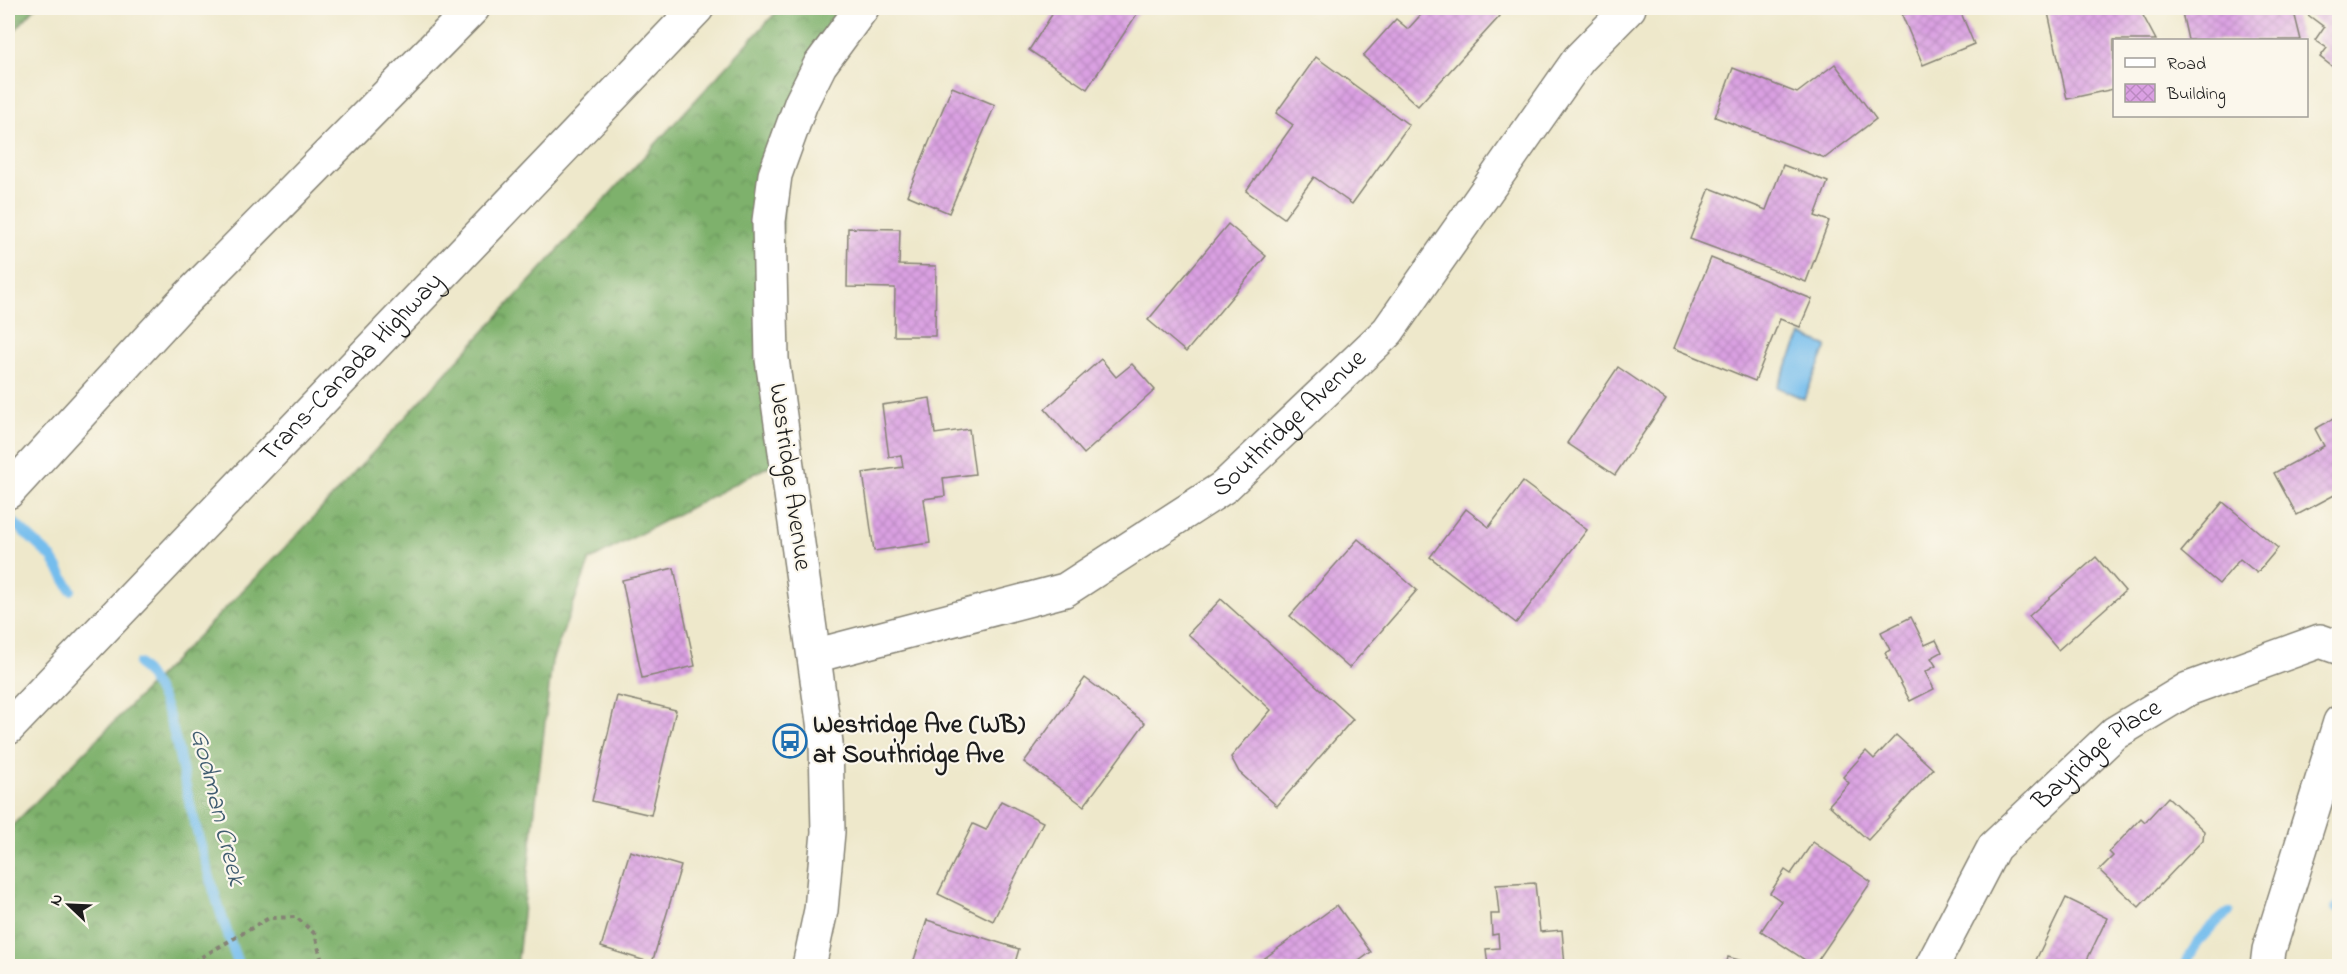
<svg xmlns="http://www.w3.org/2000/svg" width="2347" height="974" font-family="'Indie Flower',sans-serif">
<defs>
<pattern id="forest-crowns" width="20" height="18" patternUnits="userSpaceOnUse" patternTransform="scale(1.5)"><rect width="20" height="18" fill="#7eb16c"/><path d="M2 6a3 3 0 1 1 6 0M12 15a3 3 0 1 1 6 0" fill="none" stroke="#668f58"/></pattern>
<pattern id="building-cross-hatch" width="8" height="8" patternUnits="userSpaceOnUse" patternTransform="scale(1.5)"><rect width="8" height="8" fill="#daa0e2"/><path d="M0 0l8 8M0 8l8-8" fill="none" stroke="#ba89c1"/></pattern>
</defs>
<rect width="100%" height="100%" fill="#fbf7ec"/>
<filter id="ink" filterUnits="userSpaceOnUse"><feTurbulence type="fractalNoise" baseFrequency=".0167" numOctaves="2"/><feDisplacementMap in="SourceGraphic" scale="12" xChannelSelector="R" yChannelSelector="G"/><feConvolveMatrix kernelMatrix="1 2 1 2 8 2 1 2 1" color-interpolation-filters="sRGB"/></filter>
<filter id="wash" filterUnits="userSpaceOnUse"><feTurbulence type="fractalNoise" baseFrequency=".008" numOctaves="4" result="noise"/><feDisplacementMap in="SourceGraphic" scale="24" xChannelSelector="R" yChannelSelector="G"/><feGaussianBlur stdDeviation="1.35" result="paint"/><feColorMatrix in="noise" values="0 0 0 0 0 0 0 0 0 0 0 0 0 0 0 0 0 1.4 0 .05"/><feComposite in="paint" operator="in"/></filter>
<g filter="url(#wash)">
<rect width="100%" height="100%" fill="#eee8cb"/>
<g fill="url(#forest-crowns)" stroke="#4d6644" stroke-width="1.5">
<polygon points="8,8 35,8 8,38"/>
<polygon points="780,8 846,8 788,112 771,465 590,560 552,661 517,966 8,966 8,830 302,530"/>
</g>
<polygon fill="#74bded" stroke="#486c84" stroke-width="1.5" points="1801,335 1827,346 1804,399 1777,387"/>
<g fill="none" stroke-linecap="round" stroke-linejoin="round">
<g stroke="#74bded" stroke-width="10">
<polyline points="12,521 52,558 71,590"/>
<path d="M139 664C175 703 177 755 190 804 204 859 219 913 239 966"/>
<polyline points="2336,908 2340,905"/>
<path d="M2185 966C2194 943 2209 927 2229 912"/>
</g>
</g>
<g id="blocks">
<g fill="url(#building-cross-hatch)">
<polygon points="1051,8 1141,8 1087,89 1029,50 1055,10"/>
<polygon points="1427,8 1490,8 1500,16 1418,106 1363,56 1396,19 1408,29"/>
<polygon points="1921,8 1959,8 1974,44 1923,65 1902,15"/>
<polygon points="2047,8 2139,8 2156,40 2114,40 2114,89 2067,99"/>
<polygon points="2181,8 2293,8 2301,40 2188,40"/>
<polygon points="2314,8 2340,8 2338,71 2320,57 2327,48 2315,40 2324,27 2308,15"/>
<polygon points="1316,57 1409,125 1352,204 1314,177 1284,218 1246,191 1293,125 1276,113"/>
<polygon points="1835,64 1876,119 1825,158 1715,117 1733,68 1797,93"/>
<polygon points="952,87 995,105 949,213 907,195"/>
<polygon points="1783,165 1828,182 1815,216 1829,221 1806,282 1690,239 1710,188 1766,210"/>
<polygon points="1228,224 1266,256 1186,352 1148,320"/>
<polygon points="848,228 900,229 899,265 936,266 935,336 894,336 895,288 847,287"/>
<polygon points="1711,258 1812,299 1800,327 1780,319 1755,381 1674,348"/>
<polygon points="1101,359 1116,377 1132,364 1155,390 1084,454 1045,409"/>
<polygon points="1618,367 1666,400 1615,475 1567,443"/>
<polygon points="930,398 935,434 969,429 975,474 943,478 945,496 924,499 930,543 874,551 863,473 903,467 901,455 889,457 882,405"/>
<polygon points="2340,415 2340,492 2297,515 2274,473 2324,446 2315,429"/>
<polygon points="1523,482 1587,530 1516,623 1430,557 1466,509 1489,527"/>
<polygon points="2223,502 2278,548 2257,573 2240,559 2219,584 2181,552"/>
<polygon points="1358,539 1417,590 1349,668 1290,616"/>
<polygon points="2096,557 2125,591 2058,650 2029,616"/>
<polygon points="674,568 695,666 642,678 622,580"/>
<polygon points="1221,599 1353,719 1277,806 1239,772 1231,757 1271,710 1188,634"/>
<polygon points="1911,617 1925,645 1936,640 1942,652 1931,658 1936,666 1925,672 1934,689 1910,701 1885,653 1890,650 1881,632"/>
<polygon points="1085,678 1145,723 1084,806 1024,762"/>
<polygon points="617,696 676,710 651,815 592,801"/>
<polygon points="1896,735 1933,769 1868,840 1829,805 1849,783 1843,777 1866,751 1874,759"/>
<polygon points="2168,797 2204,831 2203,840 2139,907 2099,870 2113,856 2109,852 2141,818 2145,822"/>
<polygon points="1001,801 1043,822 993,921 938,894 973,824 986,830"/>
<polygon points="1813,842 1871,882 1814,966 1761,931 1781,901 1770,893 1785,870 1791,874"/>
<polygon points="630,851 681,866 652,963 601,947"/>
<polygon points="1535,883 1540,932 1562,930 1565,966 1488,966 1486,949 1499,948 1498,934 1492,935 1491,914 1499,914 1496,885"/>
<polygon points="2066,898 2107,918 2084,966 2033,966"/>
<polygon points="1337,905 1371,952 1352,966 1254,966"/>
<polygon points="927,920 1019,949 1014,966 912,966"/>
<polygon points="1728,957 1760,966 1726,966"/>
</g>
</g>
</g>
<g filter="url(#ink)">
<use href="#blocks" fill-opacity="0" stroke="#858274" stroke-width="1.5"/>
<g fill="none" stroke-linecap="round" stroke-linejoin="round">
<defs>
<g id="minor">
<path id="s1" d="M814 656 1065 590 1224 487 1388 331 1579 59 1629 8"/>
<polyline points="809,966 821,910 828,832 826,743 772,359 769,221 775,175 801,103 820,65 862,8"/>
<path id="s2" d="M1932 966 1994 847 2115 733 2188 689 2320 641 2340 648"/>
<polyline points="2267,966 2269,950 2340,722"/>
</g>
<g id="highway">
<polyline points="8,492 180,305 473,8"/>
<path id="s3" d="M8 728 697 8"/>
</g>
</defs>
<use href="#minor" stroke="#858274" stroke-width="36"/>
<use href="#highway" stroke="#858274" stroke-width="36"/>
<polyline stroke="#858274" stroke-width="4" stroke-dasharray="4.5 4.5" stroke-linecap="butt" points="186,966 269,918 296,917 315,934 323,966"/>
<use href="#minor" stroke="#fff" stroke-width="33"/>
<use href="#highway" stroke="#fff" stroke-width="33"/>
</g>
</g>
<defs>
<symbol id="bus-ring" viewBox="-11 -11 22 22"><circle r="9.5" fill="#fbf7ec" stroke="#1f6fb2" stroke-width="1.5"/><path d="M-5-6H5V4H4V6H2V4H-2V6H-4V4H-5ZM-3.5-4V0h7V-4ZM-3.5 1.2v1.5H-2V1.2ZM2 1.2v1.5H3.5V1.2Z" fill="#1f6fb2"/></symbol>
</defs>
<g fill-rule="evenodd">
<use href="#bus-ring" x="771" y="722" width="38" height="38"/>
</g>
<g text-anchor="middle" dominant-baseline="central" stroke-width="4.5" stroke-linejoin="round" paint-order="stroke">
<g font-size="26" fill="#1c1c1c" stroke="#fbf7ec">
<text stroke="none"><textPath href="#s3" startOffset="498">Trans-Canada Highway</textPath></text>
<text stroke="none"><textPath href="#s1" startOffset="540">Southridge Avenue</textPath></text>
<text transform="translate(789 477) rotate(82)">Westridge Avenue</text>
<text stroke="none"><textPath href="#s2" startOffset="273">Bayridge Place</textPath></text>
</g>
<g font-size="26" font-weight="bold" fill="#1c1c1c" stroke="#fbf7ec" text-anchor="start">
<text x="813" y="726">Westridge Ave (WB)<tspan x="813" dy="30">at Southridge Ave</tspan></text>
</g>
<g font-size="27" font-style="italic" fill="#3f5c70" stroke="#fbf7ec">
<text transform="translate(217 807) rotate(76)">Godman Creek</text>
</g>
</g>
<rect width="2347" height="974" fill="none" stroke="#fbf7ec" stroke-width="30"/>
<rect x="2113" y="39" width="195" height="78" fill="#fbf7ec" stroke="#a29f99" stroke-width="1.5"/>
<rect x="2125" y="58" width="30" height="9" fill="#ffffff" stroke="#a29f99" stroke-width="1.5"/>
<text x="2167" y="69" font-size="18" fill="#1c1c1c">Road</text>
<rect x="2125" y="84" width="30" height="18" fill="url(#building-cross-hatch)" stroke="#a29f99" stroke-width="1.5"/>
<text x="2167" y="99" font-size="18" fill="#1c1c1c">Building</text>
<g transform="translate(69 905) rotate(293)" stroke="#fbf7ec" stroke-width="4.5" paint-order="stroke">
<path d="M0-4.5L10 22L0 15L-10 22Z" fill="#1c1c1c"/>
<text y="-9" font-size="16" font-weight="bold" text-anchor="middle" fill="#1c1c1c">N</text>
</g>
</svg>
